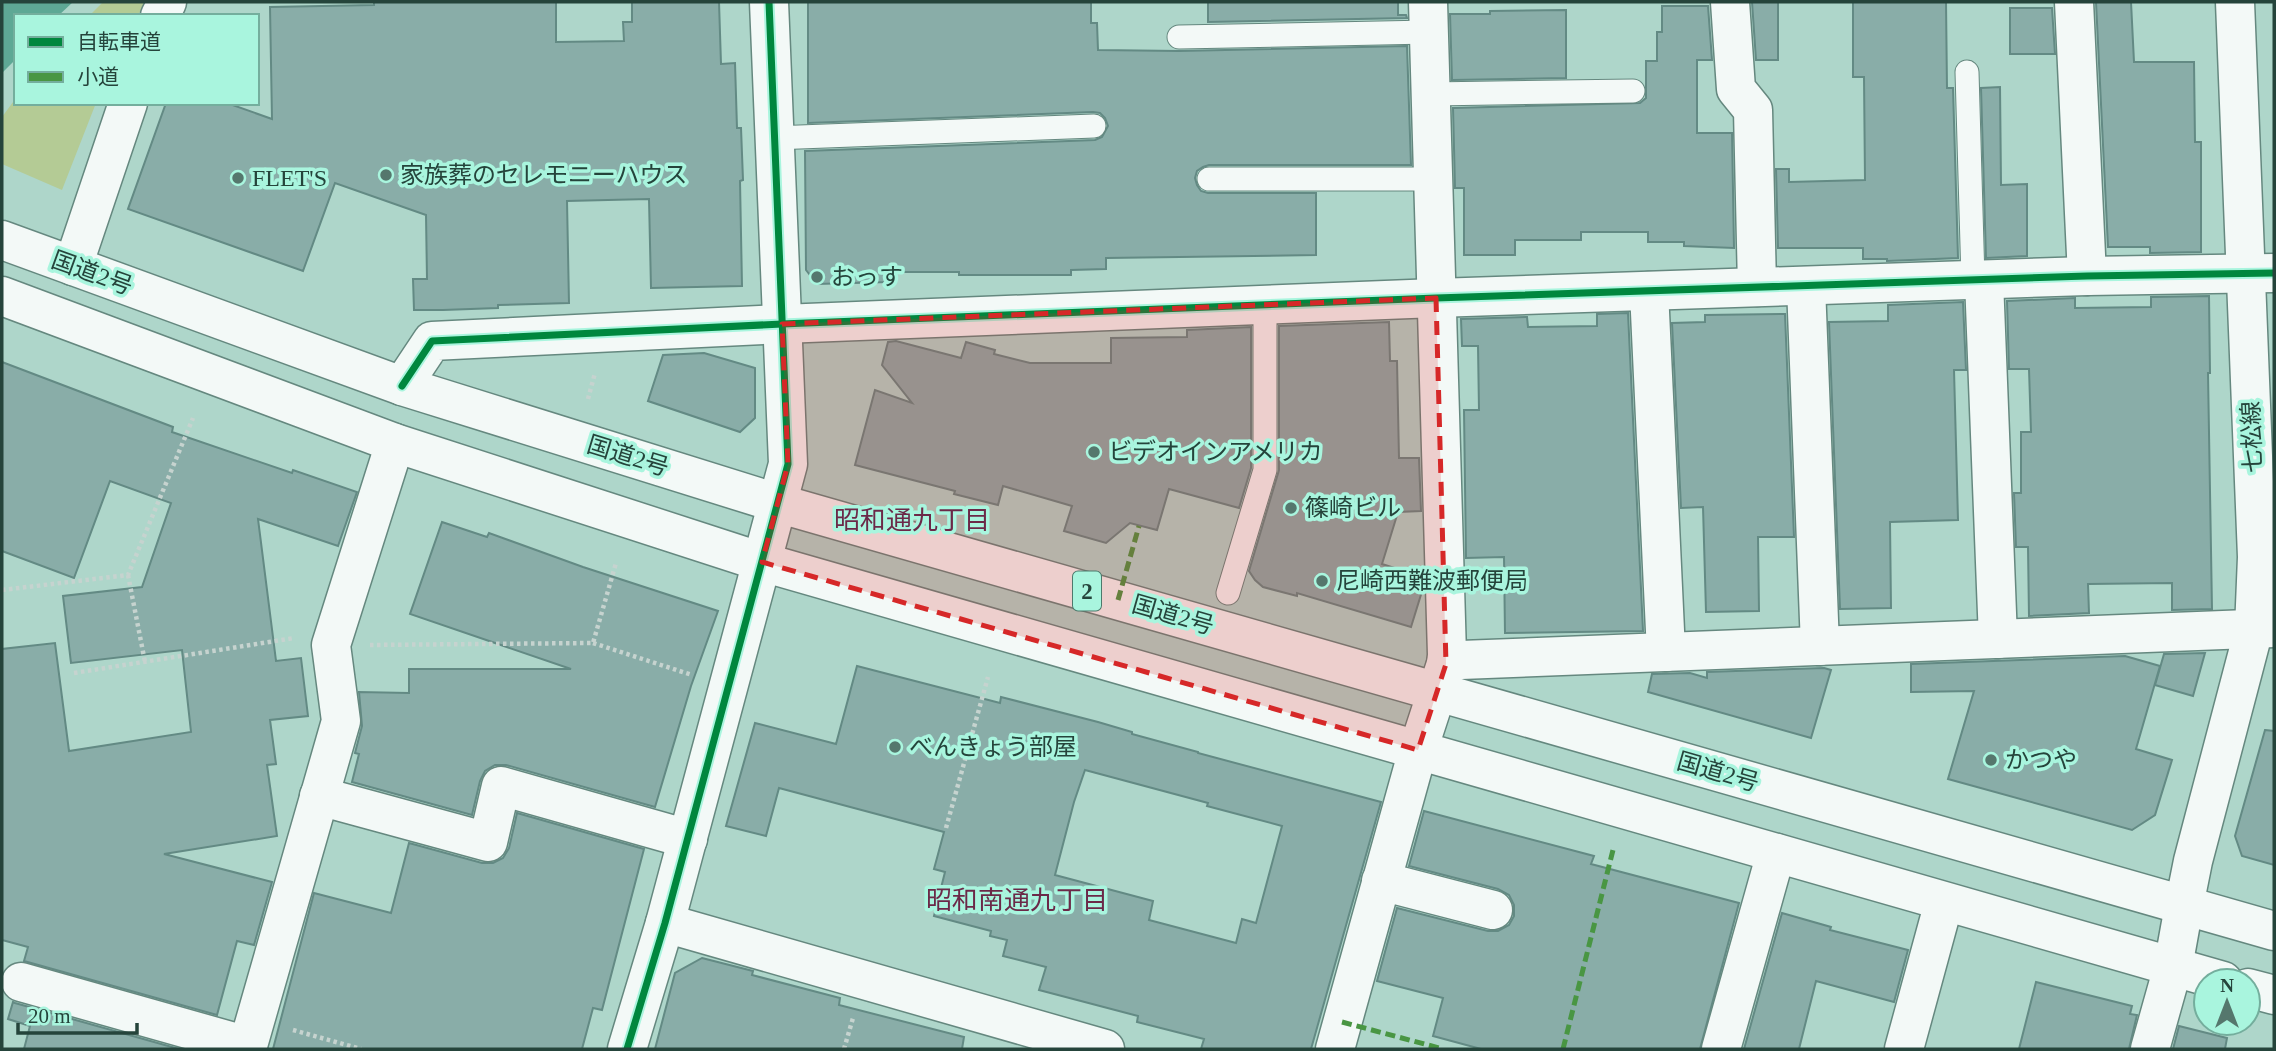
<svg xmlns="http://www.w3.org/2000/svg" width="2276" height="1051" font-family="'Times New Roman','Noto Sans JP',serif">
<rect width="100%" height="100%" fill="#aed6ca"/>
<g fill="#b4cb95">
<polygon points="103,2 147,2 137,16 89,16"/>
<polygon points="16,98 16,103 96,103 62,190 2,164 2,117"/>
</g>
<polygon fill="#5ea895" points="2,2 73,2 58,16 16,16 16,59 2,73"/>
<g fill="#89ada8" stroke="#638a84" stroke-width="2" fill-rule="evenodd">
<polygon points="374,2 556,2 556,42 624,41 623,22 632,22 632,2 719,2 721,64 735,63 737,128 741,128 743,180 740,181 742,286 651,288 649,199 567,201 569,303 498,305 498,308 443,310 414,310 413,279 427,279 426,215 335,183 303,271 128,209 166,103 227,103 272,119 270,7 374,5"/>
<polygon points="808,2 1091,2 1091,23 1097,23 1098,50 1179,51 1407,46 1411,165 1209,165 1203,167 1197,171 1195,178 1197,185 1201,191 1208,193 1316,193 1316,255 1106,258 1106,269 1071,270 1071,275 959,275 959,272 889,272 889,282 817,284 806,270 805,151 1095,140 1102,137 1108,126 1105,118 1100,113 1093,112 808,123"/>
<polygon points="1208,2 1398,2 1398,15 1406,15 1407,18 1208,22"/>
<polygon points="1752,2 1778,2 1778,60 1756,60"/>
<polygon points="1853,2 1946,2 1947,88 1953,88 1958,258 1887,261 1887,259 1863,259 1863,248 1778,248 1776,169 1789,169 1789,182 1865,180 1864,77 1853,77"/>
<polygon points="2096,2 2131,2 2134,62 2194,62 2195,142 2201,142 2201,252 2150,253 2150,247 2108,247"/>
<polygon points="1662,6 1708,6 1712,60 1697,60 1697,133 1732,133 1734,248 1684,246 1684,242 1648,242 1648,232 1581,232 1581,240 1515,240 1515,255 1464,255 1464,188 1455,188 1453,108 1640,103 1646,98 1646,61 1657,61 1657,32 1662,32"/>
<polygon points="2010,8 2052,8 2055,54 2010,54"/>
<polygon points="1566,10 1566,78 1452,80 1450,14 1490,14 1490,11"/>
<polygon points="2000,87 2001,185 2027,184 2027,256 1986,258 1981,88"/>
<polygon points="2209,296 2210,373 2208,373 2212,609 2172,610 2172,583 2088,584 2089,613 2029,616 2028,547 2016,547 2014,493 2021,493 2021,432 2031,432 2029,369 2009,369 2007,301 2075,298 2075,308 2151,307 2151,297"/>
<polygon points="1963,302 1966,370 1954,370 1958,520 1890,522 1891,608 1840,609 1829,322 1888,321 1888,305"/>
<polygon points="1628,313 1643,631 1505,633 1504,557 1466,558 1464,410 1479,410 1478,346 1462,346 1461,319 1527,317 1528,327 1597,326 1597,314"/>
<polygon points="1785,314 1794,537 1758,537 1759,611 1706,612 1703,507 1681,508 1672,323 1705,322 1705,315"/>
<polygon points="1389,322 1390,361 1397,361 1399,458 1419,458 1421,511 1398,512 1382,564 1423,577 1423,588 1411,627 1297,593 1297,596 1263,587 1255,580 1249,571 1279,470 1279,326"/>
<polygon points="1251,327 1251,468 1239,508 1169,489 1157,530 1130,523 1106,543 1064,531 1072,506 1003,486 998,505 954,494 955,491 855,465 875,390 912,403 882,365 888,342 896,341 961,358 966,342 995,350 994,354 1030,363 1111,363 1111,338 1187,337 1187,330"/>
<polygon points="704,353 755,368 755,418 740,432 648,401 663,355"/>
<polygon points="2,362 173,427 172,432 292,473 293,470 357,492 338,546 258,519 276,661 301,658 308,716 270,720 276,764 267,765 277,836 164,854 272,882 254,945 237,941 217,1015 24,961 28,947 2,940 2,649 55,643 69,751 191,732 182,650 71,663 63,596 142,587 171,503 110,481 74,578 2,551"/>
<polygon points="442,522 487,537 489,533 583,567 718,611 691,686 655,807 506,765 495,765 485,771 480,781 472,815 352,782 359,754 355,753 362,726 359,692 409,693 409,669 571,669 410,614"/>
<polygon points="2205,653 2193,696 2155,685 2164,654"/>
<polygon points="2125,656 2160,666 2136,749 2172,760 2155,815 2132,830 1948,779 1974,691 1911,692 1911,664"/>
<path d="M857 666 1000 703 1001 697 1098 722 1132 732V734L1198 752V753L1381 802 1311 1049H1201L1204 1039 1137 1022 1138 1016 1039 990 1046 967 1003 956 1007 940 990 936 991 931 934 916 945 872 934 869 944 832 779 788 766 836 726 826 755 723 836 744ZM1085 770 1208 803 1207 806 1282 826 1256 923 1242 919 1236 943 1149 920 1153 901 1055 875 1074 802Z"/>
<polygon points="1824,668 1831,670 1811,738 1648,692 1652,674 1690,673 1707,678 1707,672"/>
<polygon points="2265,730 2274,731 2274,865 2242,856 2235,836"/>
<polygon points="1424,811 1594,856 1591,864 1739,903 1700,1049 1481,1049 1433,1036 1443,998 1377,981 1397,908 1488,931 1498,931 1509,925 1514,916 1514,905 1509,895 1498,889 1409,866"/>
<polygon points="517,813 644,849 602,1010 593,1008 582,1049 273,1049 314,893 391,913 409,843 482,863 493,863 503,858 509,848"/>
<polygon points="1782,913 1831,927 1830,930 1908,950 1894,1002 1816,981 1799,1049 1744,1049"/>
<polygon points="702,958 753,971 752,975 840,998 839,1005 964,1037 962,1049 655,1049 675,973"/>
<polygon points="2036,982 2132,1006 2130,1014 2137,1015 2129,1049 2019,1049"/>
<polygon points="13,1002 15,1003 179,1049 24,1049 30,1026 8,1019"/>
<polygon points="2179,1026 2227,1038 2225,1049 2173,1049"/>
</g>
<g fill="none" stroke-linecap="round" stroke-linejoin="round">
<defs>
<g id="lane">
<polyline points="1179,37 1429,32"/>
<polyline points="1967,72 1973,280"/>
<polyline points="1431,94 1633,91"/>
<polyline points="773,138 1094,126"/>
<polyline points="1209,179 1433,179"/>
<polyline points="1228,593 1265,470 1265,305"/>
</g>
<g id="street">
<polyline points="1730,2 1736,89 1753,110 1757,287"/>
<polyline points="2074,2 2087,276"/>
<polyline points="160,16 167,2"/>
<polyline points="73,266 128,103"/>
<polyline points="1984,280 1998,639"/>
<polyline points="1806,286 1820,646"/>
<polyline points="1649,291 1666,652"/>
<polyline points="402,386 432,341 782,324 1436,298 2087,276 2274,273"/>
<polyline points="1446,664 1461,660 2274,628"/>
<polyline points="319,796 488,842 501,786 688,839"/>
<polyline points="1381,881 1493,910"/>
<polyline points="665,923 1105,1049"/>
<polyline points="21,982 248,1046"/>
<polyline points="247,1049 341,721 331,645 395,443"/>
<polyline points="1335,1049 1418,750 1446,664 1447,655 1428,2"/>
<polyline points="1721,1049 1776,853"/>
<polyline points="1904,1049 1944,902"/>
<polyline points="2150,1049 2173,967 2184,906"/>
</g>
<g id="secondary">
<polyline points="2184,906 2193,861 2254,629 2257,557 2235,2"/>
<polyline points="627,1049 665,923 788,464 769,2"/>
</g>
<g id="highway">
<polyline points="2,240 402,386 777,503 2274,931"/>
<polyline points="2,296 395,443 762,562 2223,981"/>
<polyline points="2248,988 2274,995"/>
</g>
</defs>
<use href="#lane" stroke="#65887f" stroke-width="25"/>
<use href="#street" stroke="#65887f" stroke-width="41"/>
<use href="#secondary" stroke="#65887f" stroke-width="41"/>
<use href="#highway" stroke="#65887f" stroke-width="41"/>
<g stroke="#c6d3cf" stroke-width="4.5" stroke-dasharray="3.5 3.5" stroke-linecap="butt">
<polyline points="588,399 595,373"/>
<polyline points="128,575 145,662"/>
<polyline points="2,590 128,575 193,418"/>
<polyline points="593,643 692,675"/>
<polyline points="370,645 593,643 616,563"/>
<polyline points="74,673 294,638"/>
<polyline points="946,828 988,677"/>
<polyline points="293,1030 361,1049"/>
<polyline points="844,1049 853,1018"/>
</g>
<use href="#lane" stroke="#f3f9f7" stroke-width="23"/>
<use href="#street" stroke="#f3f9f7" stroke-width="38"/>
<use href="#secondary" stroke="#f3f9f7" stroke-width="38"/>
<use href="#highway" stroke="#f3f9f7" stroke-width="38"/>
<g stroke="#499643" stroke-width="5" stroke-dasharray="10 5" stroke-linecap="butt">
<polyline points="1118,600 1139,526"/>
<polyline points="1342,1022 1443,1049"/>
<polyline points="1563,1049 1613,850"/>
</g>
<defs>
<g id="cycleway">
<polyline points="402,386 432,341 782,324 1436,298 2087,276 2274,273"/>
<polyline points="627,1049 665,923 788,464 769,2"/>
</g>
</defs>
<use href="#cycleway" stroke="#a9f5de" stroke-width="11"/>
<use href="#cycleway" stroke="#00873e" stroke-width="7"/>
</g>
<path fill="#d62828" fill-opacity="0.2" stroke="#d62828" stroke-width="5" stroke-dasharray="14 9" stroke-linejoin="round" d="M1436 298 1446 664 1418 750 762 562 788 464 782 324Z"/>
<g fill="#55776d" stroke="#a9f5de" stroke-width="2.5">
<circle cx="386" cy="175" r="7"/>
<circle cx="238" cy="178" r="7"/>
<circle cx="817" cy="277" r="7"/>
<circle cx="1094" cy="452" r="7"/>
<circle cx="1291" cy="508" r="7"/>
<circle cx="1322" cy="581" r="7"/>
<circle cx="895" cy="747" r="7"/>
<circle cx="1991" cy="760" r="7"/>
</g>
<g text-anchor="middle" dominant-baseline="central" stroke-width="7" stroke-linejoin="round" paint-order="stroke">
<rect fill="#a9f5de" stroke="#4d796c" stroke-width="2" x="1073" y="571.5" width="28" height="39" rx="5"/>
<g font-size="23" font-weight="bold" fill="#25443b">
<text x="1087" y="591">2</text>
</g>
<g font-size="24" fill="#25443b" stroke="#a9f5de" text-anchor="start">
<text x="400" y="175">家族葬のセレモニーハウス</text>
<text x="252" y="178">FLET'S</text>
<text x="831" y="277">おっす</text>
<text x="1108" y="452">ビデオインアメリカ</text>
<text x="1305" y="508">篠崎ビル</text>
<text x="1336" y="581">尼崎西難波郵便局</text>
<text x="909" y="747">べんきょう部屋</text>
<text x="2005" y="760">かつや</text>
</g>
<g font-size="24" fill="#25443b" stroke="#a9f5de">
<text transform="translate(92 273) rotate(20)">国道2号</text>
<text transform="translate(2252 437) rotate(-92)">七松線</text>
<text transform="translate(628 456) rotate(17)">国道2号</text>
<text transform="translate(1173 615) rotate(16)">国道2号</text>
<text transform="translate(1718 772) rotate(16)">国道2号</text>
</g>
<g font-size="26" fill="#6b2948" stroke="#a9f5de">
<text x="912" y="520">昭和通九丁目</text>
<text x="1017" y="900">昭和南通九丁目</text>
</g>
</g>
<rect width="2276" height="1051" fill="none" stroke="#25443b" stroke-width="7"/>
<rect x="14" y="14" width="245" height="91" fill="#a9f5de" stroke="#74ae9d" stroke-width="2"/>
<rect x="28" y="37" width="35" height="10" fill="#00873e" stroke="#74ae9d" stroke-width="2"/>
<text x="77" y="49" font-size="21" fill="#25443b">自転車道</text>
<rect x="28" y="72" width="35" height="10" fill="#499643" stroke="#74ae9d" stroke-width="2"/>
<text x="77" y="84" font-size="21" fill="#25443b">小道</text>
<g transform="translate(2227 1002)"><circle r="33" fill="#a9f5de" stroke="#74ae9d" stroke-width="2"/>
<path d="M0-5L12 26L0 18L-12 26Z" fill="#55776d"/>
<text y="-10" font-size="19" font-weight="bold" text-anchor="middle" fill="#25443b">N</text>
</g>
<path d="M18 1023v10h119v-10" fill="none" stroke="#25443b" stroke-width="3.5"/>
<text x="28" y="1023" font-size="21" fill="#25443b" stroke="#a9f5de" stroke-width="5" paint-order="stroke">20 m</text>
</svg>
